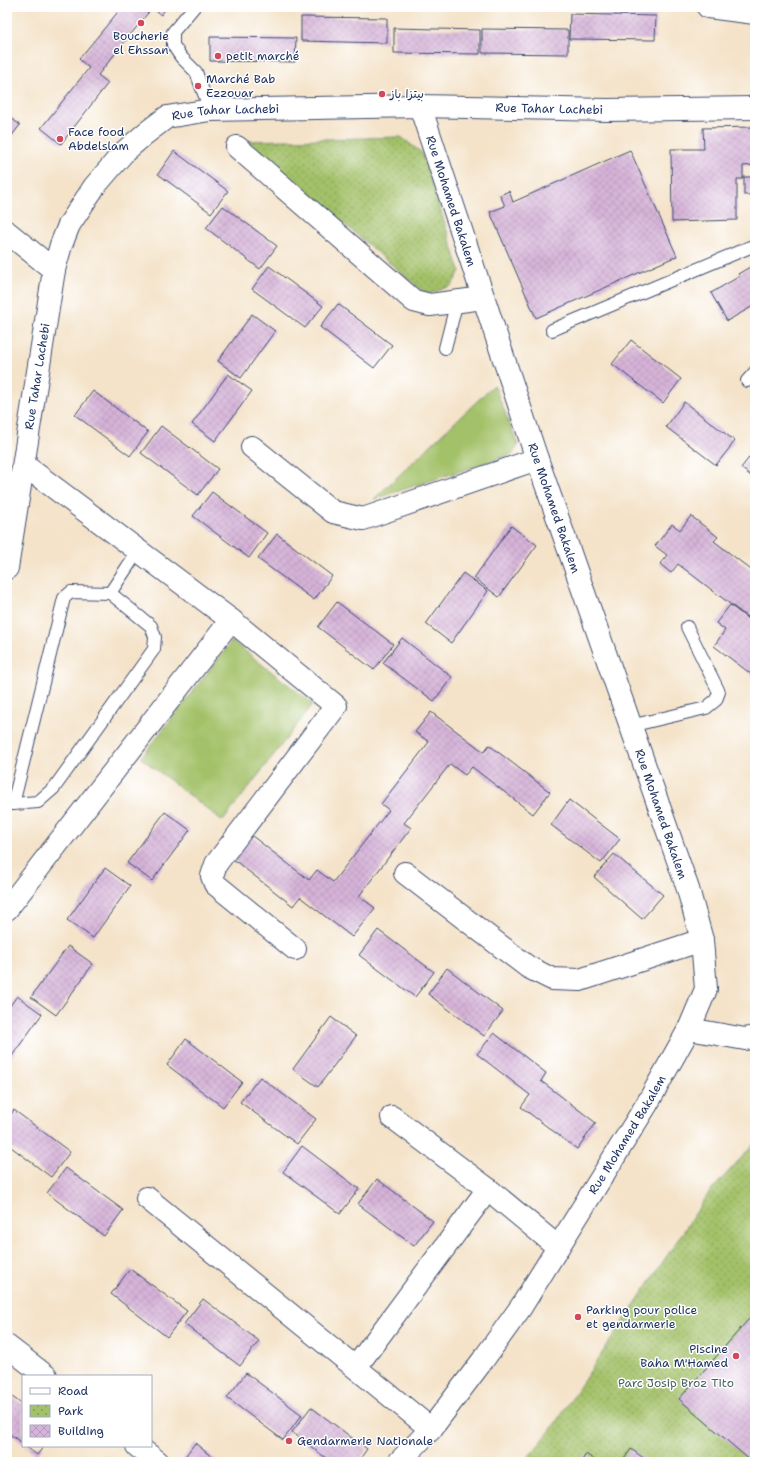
<svg xmlns="http://www.w3.org/2000/svg" width="762" height="1469" font-family="'Shantell Sans','Playpen Sans Arabic',sans-serif">
<defs>
<pattern id="park-dots" width="8" height="8" patternUnits="userSpaceOnUse"><rect width="8" height="8" fill="#a3c168"/><path d="M2 2h.1M6 6h.1" fill="none" stroke="#849d59" stroke-width="1.8" stroke-linecap="round"/></pattern>
<pattern id="building-cross-hatch" width="8" height="8" patternUnits="userSpaceOnUse"><rect width="8" height="8" fill="#d6b3d8"/><path d="M0 0l8 8M0 8l8-8" fill="none" stroke="#b79abc"/></pattern>
</defs>
<rect width="100%" height="100%" fill="#fff"/>
<filter id="ink" filterUnits="userSpaceOnUse"><feTurbulence type="fractalNoise" baseFrequency=".025" numOctaves="2"/><feDisplacementMap in="SourceGraphic" scale="8" xChannelSelector="R" yChannelSelector="G"/><feConvolveMatrix kernelMatrix="1 2 1 2 8 2 1 2 1" color-interpolation-filters="sRGB"/></filter>
<filter id="wash" filterUnits="userSpaceOnUse"><feTurbulence type="fractalNoise" baseFrequency=".012" numOctaves="4" result="noise"/><feDisplacementMap in="SourceGraphic" scale="16" xChannelSelector="R" yChannelSelector="G"/><feGaussianBlur stdDeviation="0.9" result="paint"/><feColorMatrix in="noise" values="0 0 0 0 0 0 0 0 0 0 0 0 0 0 0 0 0 1.4 0 .05"/><feComposite in="paint" operator="in"/></filter>
<g filter="url(#wash)">
<rect width="100%" height="100%" fill="#f4e3c9"/>
<g fill="#a3c168" stroke="#5f7863">
<polygon points="494,385 518,445 513,454 374,499"/>
<polygon points="232,641 313,704 223,821 141,758"/>
</g>
<g fill="url(#park-dots)" stroke="#5f7863">
<polygon points="401,137 422,153 460,271 452,285 427,295 248,141"/>
<polygon points="755,1143 755,1462 524,1462 550,1431 709,1193"/>
</g>
<g id="blocks">
<g fill="url(#building-cross-hatch)">
<polygon points="122,7 167,7 161,15 152,8 98,75 108,83 61,144 41,128 89,68 79,59"/>
<polygon points="570,14 656,16 655,40 569,39"/>
<polygon points="301,17 387,18 387,43 301,41"/>
<polygon points="394,28 480,30 480,54 394,53"/>
<polygon points="482,29 568,30 568,54 482,53"/>
<polygon points="210,37 296,38 295,62 210,61"/>
<polygon points="7,115 20,125 7,142"/>
<polygon points="755,127 755,165 743,166 743,179 737,179 737,220 672,222 671,149 704,149 703,128"/>
<polygon points="630,150 677,256 536,318 490,212 505,206 500,195 509,191 513,202"/>
<polygon points="174,151 228,191 211,213 158,174"/>
<rect x="744" y="177" width="11" height="18"/>
<polygon points="223,206 277,246 260,269 206,228"/>
<polygon points="755,264 755,305 727,321 711,293 740,276 738,274"/>
<polygon points="269,266 323,306 305,328 252,289"/>
<polygon points="338,304 392,345 374,368 320,327"/>
<polygon points="252,314 275,331 241,378 218,361"/>
<polygon points="631,340 681,379 663,403 612,364"/>
<polygon points="228,374 252,391 215,441 192,424"/>
<polygon points="93,391 148,432 130,456 75,415"/>
<polygon points="684,402 735,441 716,465 666,427"/>
<polygon points="161,426 218,469 198,495 141,453"/>
<polygon points="755,450 755,479 741,468"/>
<polygon points="212,492 267,533 249,558 193,516"/>
<polygon points="691,516 718,537 714,541 755,573 755,623 678,564 671,573 660,564 667,555 655,546 672,524 680,530"/>
<polygon points="511,526 537,545 499,597 474,578"/>
<polygon points="277,534 332,576 314,600 258,559"/>
<polygon points="463,573 488,591 451,643 426,624"/>
<polygon points="337,602 393,644 374,670 318,627"/>
<polygon points="730,605 755,624 755,677 714,646 725,630 716,623"/>
<polygon points="402,638 452,677 434,701 383,663"/>
<polygon points="431,712 484,752 489,745 550,792 533,814 472,767 465,775 450,764 404,823 411,828 359,896 375,908 352,937 300,897 293,906 229,856 247,832 309,880 317,870 333,882 389,810 381,804 429,742 415,732"/>
<polygon points="569,800 620,839 601,863 551,825"/>
<polygon points="165,812 190,830 152,881 127,863"/>
<polygon points="614,854 663,895 642,919 594,877"/>
<polygon points="105,868 130,886 93,938 67,920"/>
<polygon points="378,930 434,972 415,997 359,955"/>
<polygon points="68,946 93,964 56,1015 31,997"/>
<polygon points="447,968 503,1011 484,1036 428,994"/>
<polygon points="17,996 42,1014 7,1063 7,1010"/>
<polygon points="331,1017 356,1036 318,1087 293,1069"/>
<polygon points="494,1033 546,1073 541,1081 596,1123 577,1149 521,1107 530,1095 477,1054"/>
<polygon points="186,1039 242,1082 223,1107 167,1065"/>
<polygon points="260,1077 316,1119 297,1144 240,1102"/>
<polygon points="14,1110 70,1152 51,1177 7,1144 7,1119"/>
<polygon points="302,1146 359,1189 340,1214 283,1172"/>
<polygon points="66,1168 123,1210 104,1236 47,1193"/>
<polygon points="377,1179 433,1221 414,1246 358,1204"/>
<polygon points="130,1269 187,1311 167,1337 111,1294"/>
<polygon points="203,1299 259,1341 240,1366 184,1324"/>
<polygon points="755,1312 755,1462 752,1462 679,1399"/>
<polygon points="246,1373 302,1415 283,1440 227,1398"/>
<polygon points="7,1393 23,1405 23,1444 7,1432"/>
<polygon points="311,1407 367,1449 358,1462 331,1462 292,1432"/>
<polygon points="195,1443 218,1462 181,1462"/>
<polygon points="25,1446 44,1446 37,1455"/>
<polygon points="631,1449 649,1462 622,1462"/>
<polygon points="586,1454 597,1462 581,1462"/>
</g>
</g>
</g>
<g filter="url(#ink)">
<use href="#blocks" fill-opacity="0" stroke="#3c4a6e" stroke-width="1"/>
<g fill="none" stroke-linecap="round" stroke-linejoin="round">
<defs>
<g id="service">
<polyline points="194,7 173,32 173,45 181,57 196,72 210,110"/>
<polyline points="552,330 755,245"/>
<polyline points="445,348 457,301"/>
<polyline points="747,381 755,372"/>
<polyline points="630,726 706,708 716,700 719,692 687,627"/>
<polyline points="7,802 13,804 38,802 54,788 154,649 155,637 151,626 110,593"/>
<polyline points="13,804 64,598 71,592 110,593 138,551"/>
</g>
<g id="minor">
<polyline points="708,7 755,13"/>
<polyline points="237,147 414,301 430,305 483,298"/>
<polyline points="7,232 54,270"/>
<polyline points="252,447 333,512 363,519 537,459"/>
<polyline points="24,465 231,620 336,706 216,864 212,876 215,884 295,949"/>
<polyline points="405,873 528,967 552,979 580,980 702,940"/>
<polyline points="7,909 231,620"/>
<polyline points="689,1029 745,1039 755,1037"/>
<polyline points="392,1117 488,1189 558,1247"/>
<polyline points="147,1198 431,1429"/>
<polyline points="7,1346 46,1376"/>
<polyline points="356,1367 488,1189"/>
<polyline points="137,1446 158,1462"/>
<path id="s1" d="M399 1462 431 1429 483 1360 521 1307 647 1104 689 1029 706 989 702 940 688 889 537 459 420 106"/>
</g>
<g id="tertiary">
<path id="s2" d="M7 568 54 270 61 245 69 225 94 187 124 152 146 133 167 117 210 110 420 106 607 110 755 108"/>
</g>
</defs>
<use href="#service" stroke="#3c4a6e" stroke-width="14"/>
<use href="#minor" stroke="#3c4a6e" stroke-width="24"/>
<use href="#tertiary" stroke="#3c4a6e" stroke-width="24"/>
<use href="#service" stroke="#fff" stroke-width="12"/>
<use href="#minor" stroke="#fff" stroke-width="22"/>
<use href="#tertiary" stroke="#fff" stroke-width="22"/>
</g>
</g>
<g fill="#d1495b" stroke="#fff" stroke-width="1.5">
<circle cx="141" cy="23" r="4"/>
<circle cx="218" cy="56" r="4"/>
<circle cx="198" cy="86" r="4"/>
<circle cx="382" cy="94" r="4"/>
<circle cx="60" cy="139" r="4"/>
<circle cx="578" cy="1317" r="4"/>
<circle cx="736" cy="1356" r="4"/>
<circle cx="289" cy="1441" r="4"/>
</g>
<g text-anchor="middle" dominant-baseline="central" stroke-width="3" stroke-linejoin="round" paint-order="stroke">
<g font-size="12" fill="#1b2f5e" stroke="#fff" text-anchor="start">
<text x="141" y="36" text-anchor="middle">Boucherie<tspan x="141" dy="14">el Ehssan</tspan></text>
<text x="226" y="56">petit marché</text>
<text x="206" y="79">Marché Bab<tspan x="206" dy="14">Ezzouar</tspan></text>
<text x="390" y="94">بيتزا باز</text>
<text x="68" y="132">Face food<tspan x="68" dy="14">Abdelslam</tspan></text>
<text x="586" y="1310">Parking pour police<tspan x="586" dy="14">et gendarmerie</tspan></text>
<text x="728" y="1349" text-anchor="end">Piscine<tspan x="728" dy="14">Baha M'Hamed</tspan></text>
<text x="297" y="1441">Gendarmerie Nationale</text>
</g>
<g font-size="12" fill="#1b2f5e" stroke="#fff">
<text stroke="none"><textPath href="#s2" startOffset="879">Rue Tahar Lachebi</textPath></text>
<text stroke="none"><textPath href="#s2" startOffset="555">Rue Tahar Lachebi</textPath></text>
<text transform="translate(451 201) rotate(72)">Rue Mohamed Bakalem</text>
<text stroke="none"><textPath href="#s2" startOffset="194">Rue Tahar Lachebi</textPath></text>
<text transform="translate(554 508) rotate(71)">Rue Mohamed Bakalem</text>
<text transform="translate(661 814) rotate(71)">Rue Mohamed Bakalem</text>
<text stroke="none"><textPath href="#s1" startOffset="400">Rue Mohamed Bakalem</textPath></text>
</g>
<g font-size="12" fill="#4b6262" stroke="#fff">
<text x="676" y="1383">Parc Josip Broz Tito</text>
</g>
</g>
<rect width="762" height="1469" fill="none" stroke="#fff" stroke-width="24"/>
<rect x="22" y="1375" width="130" height="72" fill="#ffffff" stroke="#a4acbf"/>
<rect x="30" y="1388" width="20" height="6" fill="#ffffff" stroke="#a4acbf"/>
<text x="58" y="1395" font-size="12" fill="#1b2f5e">Road</text>
<rect x="30" y="1405" width="20" height="12" fill="url(#park-dots)" stroke="#a4acbf"/>
<text x="58" y="1415" font-size="12" fill="#1b2f5e">Park</text>
<rect x="30" y="1425" width="20" height="12" fill="url(#building-cross-hatch)" stroke="#a4acbf"/>
<text x="58" y="1435" font-size="12" fill="#1b2f5e">Building</text>
</svg>
